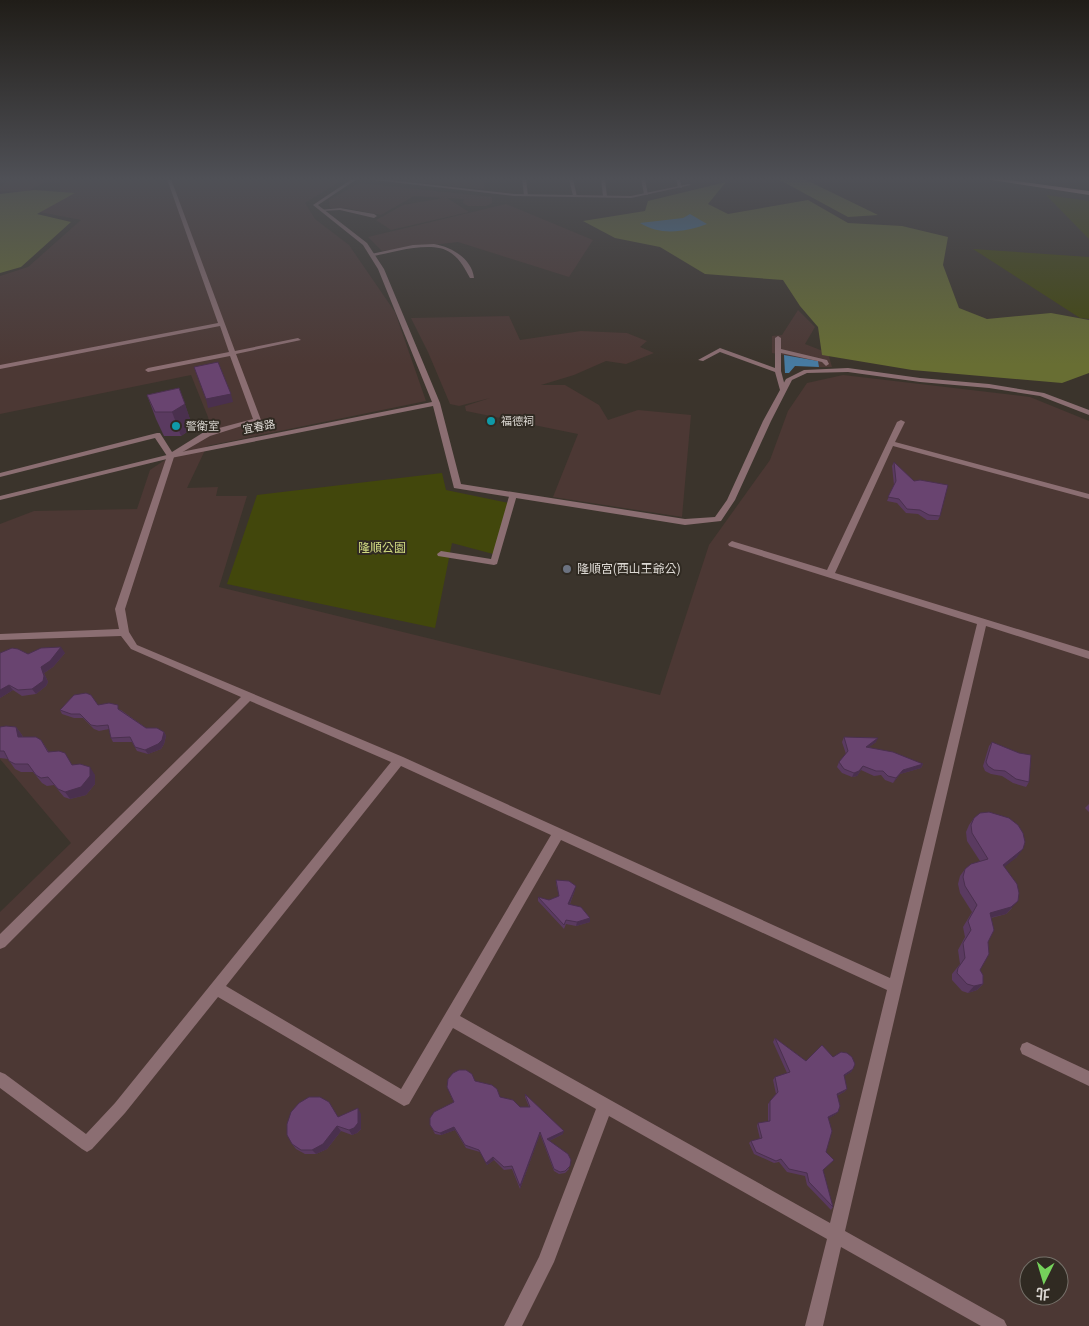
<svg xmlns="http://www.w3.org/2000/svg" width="1089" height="1326" font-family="'Roboto Condensed','Noto Sans TC',sans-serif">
<rect width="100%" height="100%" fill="#3b342c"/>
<g fill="#4c3834" fill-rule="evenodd">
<polygon points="10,179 50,179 26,192 0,191 0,187"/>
<path d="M66 179H344L305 203 315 219 349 245 395 312 426 401 207 446 187 488 218 487 216 496H247L219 587 660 695 709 545 770 460 788 411 807 383 843 375 1030 397 1089 421V1326H0V912L71 843 0 759V524L34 511 137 509 150 470 211 429 208 417 191 375 0 414V276L28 267 81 220 29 210 60 194V181ZM1029 1266H1059V1296H1029Z"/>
<polygon points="386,179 484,179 484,189 415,182"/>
<polygon points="359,183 492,197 492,203 486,206 468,206 463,203 464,199 447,198 469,212 391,230 376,220 403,205 443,198 414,196 381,215 346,208 330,208 329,200"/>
<polygon points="506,204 593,240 569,277 458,242 382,251 368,237"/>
<polygon points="798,310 815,327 805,344 828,353 832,367 819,367 817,361 772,353 772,336 782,335"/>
<polygon points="509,316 520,340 581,331 627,333 647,341 640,347 654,353 626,364 606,361 574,375 541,385 565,385 599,405 608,420 638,410 691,415 682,517 553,497 578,434 466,411 465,406 490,398 459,406 450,404 428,352 411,318"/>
</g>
<g fill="#42470c">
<polygon points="1046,195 1089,201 1089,239"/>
<polygon points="973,249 1089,257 1089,319 1080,318"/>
<polygon points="442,473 446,490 513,504 497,555 452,543 435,628 227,584 257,495"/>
</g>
<g fill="#686e33">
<polygon points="778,179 804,179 878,215 848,217"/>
<polygon points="726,182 708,204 728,214 808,200 848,223 902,226 948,237 943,265 959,308 987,319 1051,313 1089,320 1089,373 1062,383 912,370 822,355 818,327 800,306 783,280 705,274 660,247 615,238 583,221 645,211 648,201"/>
<polygon points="34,190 75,193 37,214 71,222 21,267 0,273 0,194"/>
</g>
<g fill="#477ba2">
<path d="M690 214 707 224C686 232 660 236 640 223L683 218Z"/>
<polygon points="784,355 818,361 819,367 795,366 789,373 785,373"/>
</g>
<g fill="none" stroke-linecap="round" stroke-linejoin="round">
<g fill="#8b6e72" fill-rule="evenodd">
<path d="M167 179H171L235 351 298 338 301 340 236 354 261 420 210 436 174 457 125 609 129 632 137 645 403 757 890 978 977 624 729 546 728 544 732 541 735 542 827 570 897 422 901 420 905 422 895 442 1089 494V499L893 446 835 573 1089 651V659L986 626 845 1231 1004 1320 1007 1326H981L841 1247 823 1326H805L827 1239 609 1116 554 1262 522 1326H504L539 1257 596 1109 453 1028 409 1104 404 1106 218 997 125 1113 92 1149 87 1152 82 1149 0 1088V1072L5 1074 86 1134 115 1103 391 762 250 701 5 947 0 949V934L241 697 131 649 121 636 0 640V634L119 629 115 609 167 456 155 438 0 477V473L157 433H160L172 452 204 432 253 419 230 356 148 372 145 370 148 368 229 352 220 326 0 369V365L218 323ZM401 766 551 835 401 1089 226 986ZM561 840 887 990 830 1223 460 1016Z"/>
<polygon points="522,179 526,179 528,196 524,195"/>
<polygon points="569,179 573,179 577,197 573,196"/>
<polygon points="601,179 605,179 607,197 603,196"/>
<polygon points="641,179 645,179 648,195 644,194"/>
<polygon points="676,179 680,179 682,188 678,187"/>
<polygon points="340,208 374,214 377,216 374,218 340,210 322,211 320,210"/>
<path d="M434 244C452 247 472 259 474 278H470C465 269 460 259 451 253 433 240 395 252 374 256L371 254 413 245Z"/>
<polygon points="778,336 781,338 781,349 827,360 829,364 826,366 822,362 781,353 781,371 786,390 783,392 780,390 775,372 720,352 703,361 698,360 720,348 775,368 775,338"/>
<polygon points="510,493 513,493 517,495 497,564 494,565 438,556 437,554 441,551 491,559"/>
<polygon points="1027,1042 1089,1071 1089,1086 1022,1054 1020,1049 1022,1044"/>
</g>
<g fill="#8b6e72" fill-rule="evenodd">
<polygon points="352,179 357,179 318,205 367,243 384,269 440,403 461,484 685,519 715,517 727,500 763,421 786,379 804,370 848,368 920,378 989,384 1044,393 1089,410 1089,415 1040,396 989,388 920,382 848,372 807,373 792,380 771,421 735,500 721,521 685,525 454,488 433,406 171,458 0,500 0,496 171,454 432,402 378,269 363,245 313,205"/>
<polygon points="365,179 380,179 514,194 631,196 689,184 691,185 631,198 514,196"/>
</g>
<polygon fill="#e0a6ad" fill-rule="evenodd" points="986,179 1001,179 1089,191 1089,195"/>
</g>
<g fill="#5a3a60">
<polygon points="179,388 193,428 181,436 164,436 156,419 147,395"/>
<polygon points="894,462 940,516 938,520 927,520 918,514 906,513 897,503 887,501 894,485 892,466"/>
<polygon points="0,653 28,654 65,653 53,667 44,673 48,682 46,686 36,694 22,696 13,690 0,698"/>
<polygon points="98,705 121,710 146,728 164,732 166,736 164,744 161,749 148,754 137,751 132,742 113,742 111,738 109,729 99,731 94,729 83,718 74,718 62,714 60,710"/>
<polygon points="0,727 16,727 22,735 23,737 41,740 49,752 73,765 95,775 95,784 86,795 70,799 64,797 54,785 47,786 42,783 33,772 21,772 15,769 8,759 0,758"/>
<polygon points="844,737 876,742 869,747 923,764 921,768 900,774 893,783 885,780 881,775 874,776 861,770 857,776 852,777 842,773 837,767 839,762 846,754 842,742"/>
<polygon points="992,742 1029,782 1026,787 1013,783 1002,776 991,774 985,771 983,766 989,746"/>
<polygon points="1089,804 1089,812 1085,808"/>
<polygon points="974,818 1017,857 1004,866 1012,908 1006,914 991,918 988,942 980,970 983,984 977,990 968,993 962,991 952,980 952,974 960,964 958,950 965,937 963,927 972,912 960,893 958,884 960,876 965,869 980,861 967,841 966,832 969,825"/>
<polygon points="556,880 575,890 570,904 590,918 590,922 576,926 566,924 564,929 538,901 538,897 549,900 559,896 556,884"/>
<polygon points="775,1038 806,1061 833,1057 853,1069 851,1072 844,1076 847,1089 844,1092 837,1096 836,1114 829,1118 826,1152 823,1170 833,1207 831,1210 807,1185 805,1176 787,1172 779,1162 774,1163 754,1154 749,1143 751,1141 760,1139 757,1126 758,1123 768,1122 768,1104 776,1094 773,1080 775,1077 787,1073 773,1042"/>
<polygon points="475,1081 500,1097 520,1107 529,1107 525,1097 525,1094 563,1134 549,1141 569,1169 565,1173 559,1174 554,1171 540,1134 520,1189 512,1169 504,1170 494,1160 487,1165 480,1152 466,1148 455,1130 441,1135 435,1134 430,1125 454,1103 447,1087"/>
<polygon points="361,1114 361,1129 357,1133 352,1135 341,1131 327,1149 316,1154 305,1154 296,1149 292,1144 338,1117"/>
</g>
<g fill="#4a304e">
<polygon points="231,394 233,402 208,408 206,399"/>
<polygon points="185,404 193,428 181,436 172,412"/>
<polygon points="61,647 65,653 53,667 44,673 48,682 46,686 36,694 32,689 41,667"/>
<polygon points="9,685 13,690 0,698 0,690"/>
<polygon points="16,727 22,735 24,745 18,737"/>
<polygon points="164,732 166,736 164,744 161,749 148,754 145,750"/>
<polygon points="878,738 876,742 864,751 866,747"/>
<polygon points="923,764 921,768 900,774 893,783 896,778 903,770"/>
<polygon points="863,766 861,770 857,776 852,777 854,773"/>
<polygon points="90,767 95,775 95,784 86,795 70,799 65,792"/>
<polygon points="1023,849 1017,857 998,872 1003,865"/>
<polygon points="576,886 575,890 568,908 568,904"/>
<polygon points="1018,901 1006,914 984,919 990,913"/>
<polygon points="590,918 590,922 576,926 577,922"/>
<polygon points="983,984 977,990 968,993 974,986"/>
<polygon points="853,1069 851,1072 841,1078 844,1075"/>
<polygon points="847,1089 844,1092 834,1097 837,1094"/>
<polygon points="358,1108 361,1114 361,1129 357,1133 352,1135 349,1130"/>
<polygon points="838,1112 836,1114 826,1120 828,1117"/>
<polygon points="337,1126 341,1131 327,1149 316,1154 312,1150"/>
<polygon points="454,1127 455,1130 441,1135 440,1133"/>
<polygon points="564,1131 563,1134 547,1142 547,1139"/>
<polygon points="540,1132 540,1134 520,1189 520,1186"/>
<polygon points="493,1157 494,1160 487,1165 486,1163"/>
</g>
<g fill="#694470" stroke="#4a304e">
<polygon points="218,362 231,394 206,399 194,367"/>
<polygon points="179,388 185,404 172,412 155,412 147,395"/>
<polygon points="894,462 914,481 920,480 948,485 940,516 929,515 920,510 907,509 899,499 888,497 896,481"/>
<polygon points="61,647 50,661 41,667 44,676 43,681 32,689 18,690 9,685 0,690 0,653 12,648 18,649 28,654 41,648"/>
<polygon points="86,693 91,695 98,705 109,703 118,705 118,709 146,728 157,728 164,732 162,740 158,744 145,750 135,747 130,737 111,738 108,725 97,726 91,725 80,714 71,714 60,710 74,695"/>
<polygon points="6,726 16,727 18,737 36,737 41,740 48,752 59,751 65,753 72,765 80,764 90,767 90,776 81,787 65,792 58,789 48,777 41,778 36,775 28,764 15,764 9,761 4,751 0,751 0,727"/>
<polygon points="844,737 878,738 866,747 893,752 923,764 903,770 896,778 888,776 883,771 876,771 863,766 859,771 854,773 844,769 839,762 848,751"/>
<polygon points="992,742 1019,753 1031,755 1029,782 1016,779 1005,771 994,770 988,766 986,762"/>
<polygon points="989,812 1009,818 1018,825 1023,833 1025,842 1023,849 1003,865 1017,884 1019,893 1018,901 1011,907 990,913 994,930 988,942 989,954 980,970 983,975 983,984 974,986 967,984 957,973 958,968 965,958 963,943 971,930 968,921 977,905 965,886 963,877 965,869 971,864 988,859 972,833 971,825 974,818 980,813"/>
<polygon points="556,880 569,881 576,886 568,904 581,907 590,918 577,922 566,920 564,925 538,897 549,900 559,896"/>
<polygon points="775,1038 806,1061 822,1045 833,1057 841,1052 847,1053 852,1057 855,1064 853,1069 844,1075 847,1089 837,1094 840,1106 838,1112 828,1117 832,1131 826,1152 834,1160 823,1170 833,1207 809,1182 807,1173 789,1169 781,1159 776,1161 756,1152 751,1141 762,1138 758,1123 770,1121 770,1101 778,1092 775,1077 790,1072"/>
<polygon points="459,1070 466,1070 472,1074 475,1081 492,1085 497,1089 500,1097 513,1100 520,1107 530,1107 525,1094 564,1131 547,1139 568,1154 571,1160 570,1166 565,1171 560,1172 554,1169 540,1132 520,1186 512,1166 504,1167 493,1157 486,1163 479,1150 465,1145 454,1127 440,1133 434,1131 430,1125 430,1118 434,1112 454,1102 447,1087 448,1079 453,1073"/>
<polygon points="309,1097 320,1097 329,1102 338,1117 358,1108 358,1123 354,1128 349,1130 337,1126 323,1144 312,1150 301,1150 292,1144 287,1135 287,1124 291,1112 299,1103"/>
</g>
<linearGradient id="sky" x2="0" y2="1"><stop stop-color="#201d18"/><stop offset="0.49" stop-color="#4f5056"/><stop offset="1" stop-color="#4f5056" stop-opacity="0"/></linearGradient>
<rect width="1089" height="365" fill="url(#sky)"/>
<g fill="#0f9aa8" stroke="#302a22" stroke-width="2">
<circle cx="491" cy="421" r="5"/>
<circle cx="176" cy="426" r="5"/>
</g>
<circle fill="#6b7280" stroke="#302a22" stroke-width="2" cx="567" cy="569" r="5"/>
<g text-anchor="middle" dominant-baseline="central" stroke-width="4" stroke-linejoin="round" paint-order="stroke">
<g font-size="11" fill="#dcd8d3" stroke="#302a22" text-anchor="start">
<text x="501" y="421">福德祠</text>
<text x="186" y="426">警衛室</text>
</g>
<g font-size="11" fill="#dcd8d3" stroke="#302a22">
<text transform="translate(259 427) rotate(-11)">宜春路</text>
</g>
<g font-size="12" fill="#d1da82" stroke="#302a22">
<text x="382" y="548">隆順公園</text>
</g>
<g font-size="12" fill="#dcd8d3" stroke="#302a22" text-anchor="start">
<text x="577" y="569">隆順宮(西山王爺公)</text>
</g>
</g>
<g transform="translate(1044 1281) rotate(185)"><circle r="24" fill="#302a22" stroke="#757069"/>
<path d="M0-4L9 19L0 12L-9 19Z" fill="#75d25b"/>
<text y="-8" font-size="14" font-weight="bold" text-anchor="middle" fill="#dcd8d3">北</text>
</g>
</svg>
